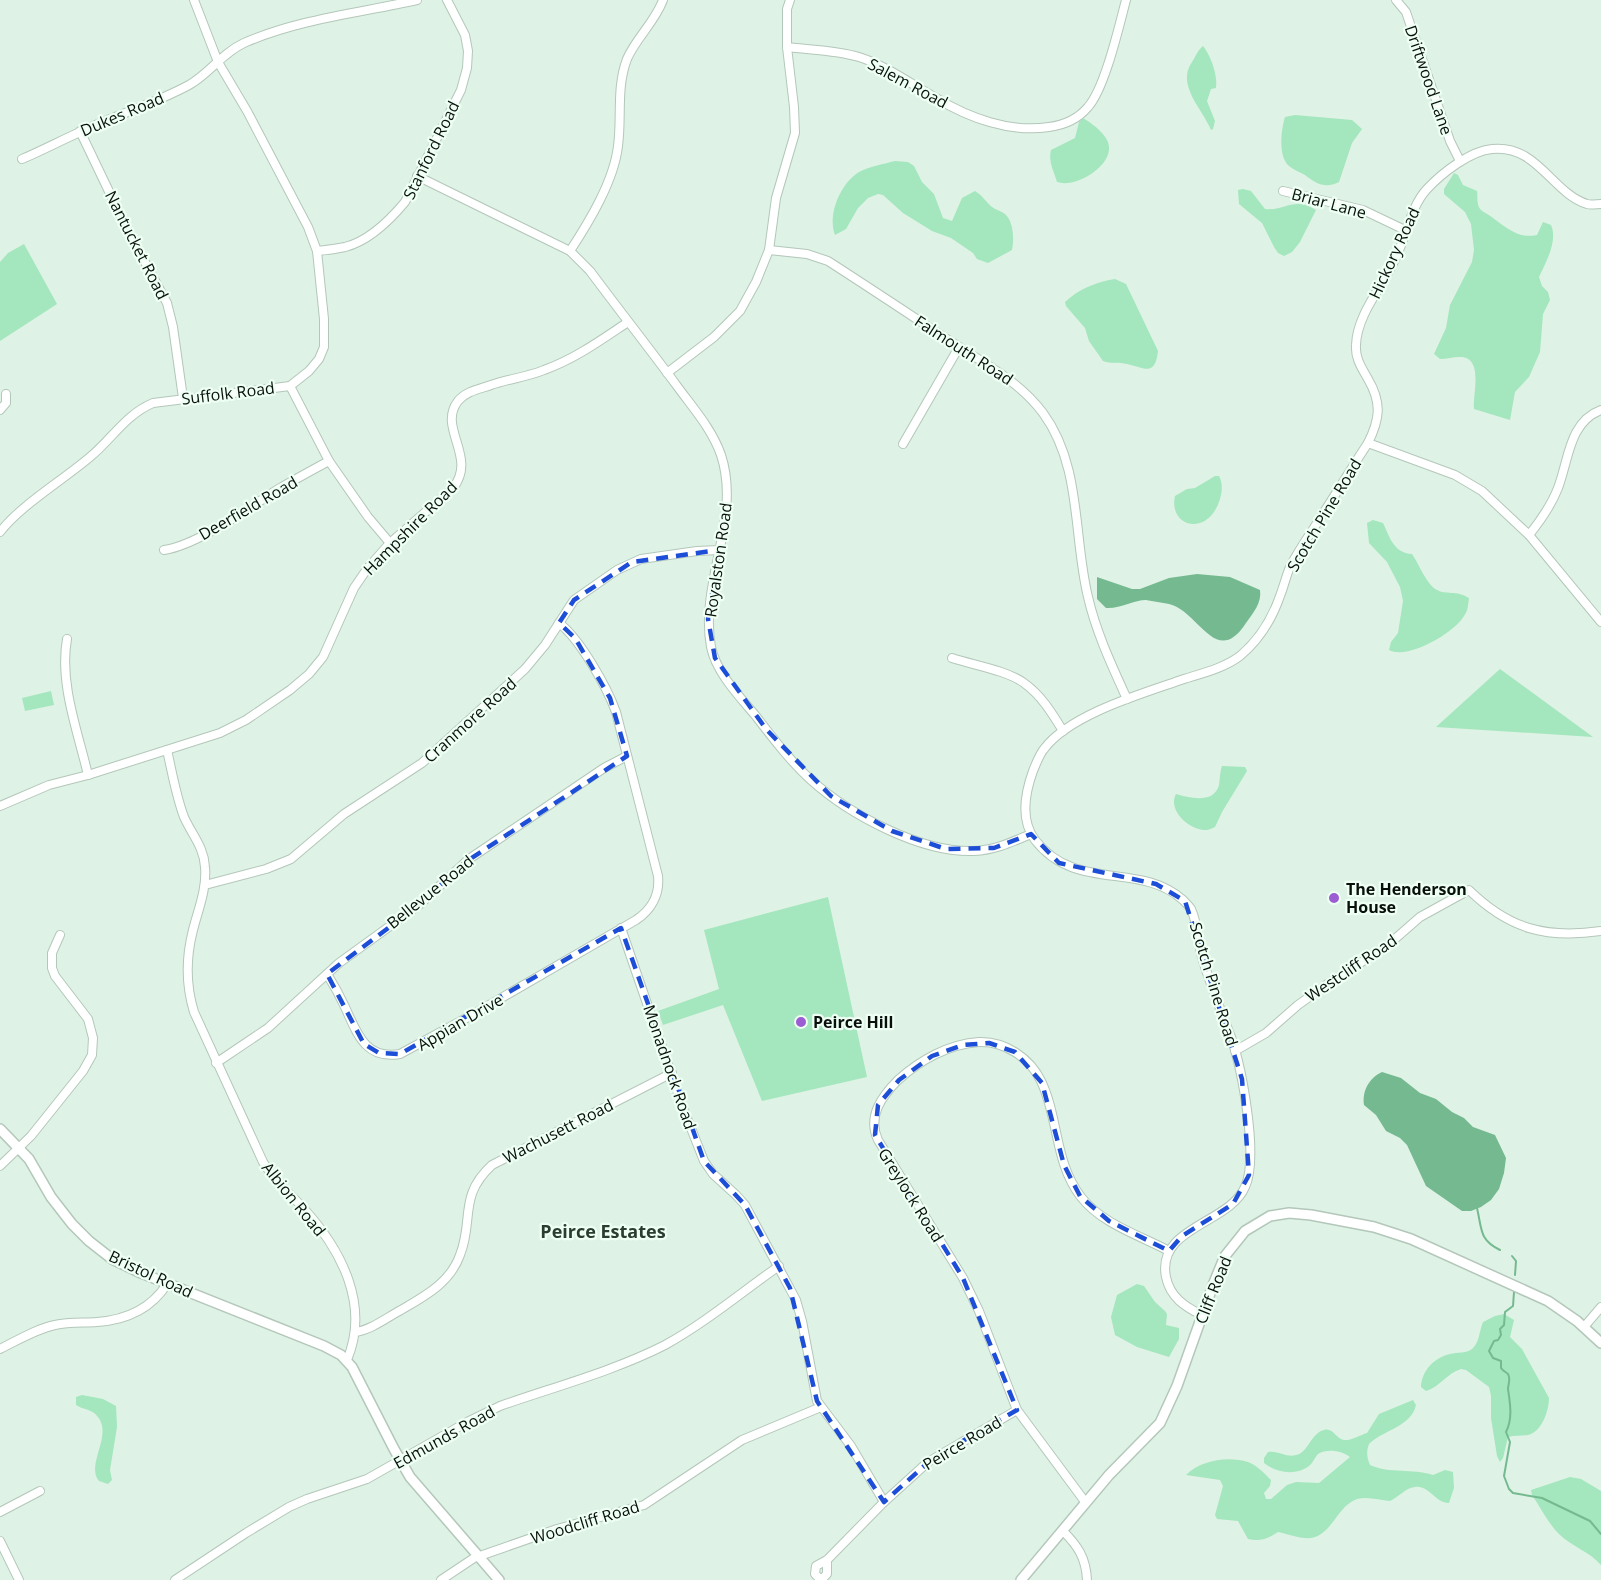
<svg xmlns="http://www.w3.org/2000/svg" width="1601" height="1580" font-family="'Open Sans',sans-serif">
<rect width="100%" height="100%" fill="#def3e5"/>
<g fill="#a4e6bd">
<path d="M1203 46C1211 56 1218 76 1216 88L1211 89 1207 101 1215 121 1213 129 1211 130C1202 108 1176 85 1192 62 1196 56 1197 51 1203 46Z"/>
<path d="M1295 115 1352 120 1362 129 1352 143 1339 182C1325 189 1317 184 1305 175 1300 172 1294 170 1289 166 1278 156 1281 130 1285 117Z"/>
<path d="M1083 118C1093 124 1111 137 1109 150 1107 169 1075 188 1057 182 1054 171 1048 162 1051 150L1075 138 1079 122Z"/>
<path d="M895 161 908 162 914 166 922 182 934 194 943 218 952 221 962 198 975 191C982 195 986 202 992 207 996 210 1001 211 1005 214 1014 222 1014 240 1012 250L988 263 977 259 973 253 951 238 932 231 903 213 883 195 878 194 868 198 858 208 846 229 835 235C827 214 841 183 859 172 870 166 884 164 895 161Z"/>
<path d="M1454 173 1458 175 1463 185 1477 191C1478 197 1476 205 1481 210 1484 213 1490 215 1493 218 1507 228 1518 239 1537 235L1543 222 1551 225C1558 241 1546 262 1539 277L1542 286 1548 292 1550 300 1543 314 1540 352 1529 377 1515 392 1510 420 1474 409C1472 396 1485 356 1459 357 1453 357 1447 359 1440 359L1434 354 1446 328 1450 305 1472 262 1474 250 1471 224 1465 212 1444 194V189Z"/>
<path d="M1243 189 1251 191 1265 209C1285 211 1294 196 1316 210L1300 242 1292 252 1284 256 1278 253 1274 247 1262 223 1239 204 1238 190Z"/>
<polygon points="24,244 57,304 0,341 0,262 8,253"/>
<path d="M1115 279 1126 284 1158 351C1155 377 1145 368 1127 364 1119 362 1111 364 1103 361L1089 341 1085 328 1066 306 1065 302C1079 289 1096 282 1115 279Z"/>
<path d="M1215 476H1219C1223 483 1222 492 1220 499 1208 538 1168 527 1175 496L1187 489 1195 488Z"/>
<path d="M1373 520 1383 523C1390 538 1394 553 1412 554 1419 564 1426 584 1437 590 1446 595 1456 590 1469 598 1468 605 1468 611 1464 616 1454 633 1408 660 1389 650L1391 642 1398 633 1403 601 1400 587 1387 562 1369 543 1367 523Z"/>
<polygon points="1500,669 1593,737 1436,727"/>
<polygon points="51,691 54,705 25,711 22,698"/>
<path d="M1222 766 1245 767 1247 771 1222 812 1215 827C1212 828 1209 830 1206 830 1190 831 1167 810 1176 794 1190 798 1214 804 1219 785 1220 778 1220 771 1222 766Z"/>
<polygon points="828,897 867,1077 762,1101 723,1005 663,1025 658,1011 719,989 704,930"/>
<polygon points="1137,1284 1144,1286 1155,1302 1165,1311 1167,1314 1166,1325 1179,1328 1179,1339 1169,1357 1137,1347 1115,1335 1111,1317 1117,1295"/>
<path d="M1504 1314 1514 1320 1510 1337 1522 1349 1549 1398C1549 1410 1542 1432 1528 1435 1521 1436 1515 1435 1508 1437L1503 1458 1500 1462 1497 1456 1491 1418V1396L1489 1387 1466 1370 1461 1369C1447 1373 1440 1387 1426 1391L1421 1387C1422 1370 1434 1358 1450 1354 1457 1352 1467 1354 1473 1348 1480 1341 1479 1331 1483 1322L1495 1316Z"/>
<path d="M82 1395 103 1399 116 1406 117 1427 110 1470 112 1480 108 1484 99 1481C85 1462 117 1432 94 1413 89 1409 82 1409 76 1405V1397Z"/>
<path d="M1413 1400 1416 1405C1411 1427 1383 1430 1369 1444 1366 1452 1367 1458 1370 1465 1390 1474 1412 1468 1433 1475L1445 1470 1453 1472 1454 1488 1449 1503C1435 1503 1429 1485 1415 1487 1405 1488 1399 1497 1390 1501 1379 1500 1368 1496 1357 1499 1337 1506 1332 1535 1311 1538 1300 1539 1288 1534 1278 1532 1269 1538 1260 1542 1248 1539L1238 1521 1217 1519 1215 1515 1223 1486 1220 1480 1186 1475C1201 1460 1228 1456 1248 1462 1257 1465 1265 1474 1271 1480L1270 1486 1264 1493 1266 1499H1271L1287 1485 1296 1482 1319 1483 1350 1457C1343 1451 1327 1448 1318 1454 1315 1457 1313 1463 1309 1466 1296 1476 1276 1473 1264 1463V1458L1268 1452C1278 1450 1287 1458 1296 1455 1308 1453 1311 1433 1324 1430 1333 1427 1336 1439 1344 1440 1351 1441 1360 1435 1367 1433L1379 1414Z"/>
<path d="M1570 1477 1581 1479 1601 1491V1565C1589 1551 1572 1547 1559 1534 1548 1523 1541 1508 1532 1495L1531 1490Z"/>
</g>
<g fill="#75b990">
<path d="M1197 574 1230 577 1260 590C1262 603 1253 613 1246 623 1216 669 1199 611 1169 604 1162 603 1153 601 1146 600 1134 600 1120 609 1106 608L1097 599V577L1132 589H1140L1169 578Z"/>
<path d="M1382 1072 1401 1078 1420 1093 1436 1099 1452 1112 1464 1118 1473 1127 1495 1135 1506 1158 1504 1173 1499 1189 1491 1200 1481 1207 1471 1211H1462L1426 1186 1407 1145 1400 1138 1386 1131 1376 1115 1364 1105C1362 1091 1369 1078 1382 1072Z"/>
</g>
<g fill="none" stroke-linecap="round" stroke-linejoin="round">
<g stroke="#75b990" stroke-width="2">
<path d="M1477 1208C1482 1229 1479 1240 1500 1250"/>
<polyline points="1512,1256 1516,1261 1515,1275"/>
<path d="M1514 1292 1513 1306 1505 1312 1504 1325 1500 1329 1501 1335 1498 1340 1494 1341 1489 1351 1493 1358 1501 1361V1368C1503 1371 1506 1372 1508 1374 1511 1379 1508 1385 1508 1389 1510 1403 1513 1418 1506 1432L1510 1442 1504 1476 1509 1489 1513 1493 1542 1498 1590 1521 1601 1534"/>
</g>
<defs>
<g id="minor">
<polyline points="1396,0 1406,12 1450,141 1460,161"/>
<path d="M787 47C811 50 836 50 859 57 887 66 911 84 936 98 969 118 1010 133 1049 127 1064 125 1078 119 1088 107 1105 88 1119 26 1126 0"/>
<polyline points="80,131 127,229 167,303 173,327 183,398"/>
<path d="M22 159C41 151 60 141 80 132 116 115 154 104 189 85 209 74 222 53 244 43 299 19 359 13 417 0"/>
<path d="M417 176 570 251 590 271C619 310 649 348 677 386 693 408 712 429 721 455 742 518 699 583 711 647 716 672 739 696 755 715 772 737 791 762 811 780 850 815 921 853 974 851 995 850 1012 842 1031 834"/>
<polyline points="1283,191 1363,210 1407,231"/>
<path d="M769 250 807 254 828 261C870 288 912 316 953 343 985 364 1019 381 1043 413 1082 466 1073 536 1088 597 1096 632 1112 666 1127 699"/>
<path d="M317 251C327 250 336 249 345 247 369 241 390 220 405 202L461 90 467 68 468 51 465 35 447 0"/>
<path d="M570 251C589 222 614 181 618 146 622 117 616 88 627 59 636 38 655 22 663 0"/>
<polyline points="667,373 714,337 740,311 756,282 769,250 776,198 795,133 794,107 787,47 787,9 790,0"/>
<polyline points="290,386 329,461 368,517 390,543"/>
<polyline points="0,410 6,403 6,394"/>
<polyline points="1368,443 1455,475 1482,491 1529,535 1601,622"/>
<polyline points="903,444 959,347"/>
<path d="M0 532C21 505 63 480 90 457 112 439 125 415 153 403L290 386 309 371 319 359 324 347V319L317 251 308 227 247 111 218 62 194 0"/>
<path d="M1529 535C1541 520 1551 506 1558 488 1569 459 1569 422 1601 410"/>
<path d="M164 550C198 545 250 507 280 488 296 479 312 470 329 461"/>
<path d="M67 639C59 683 78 732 88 775"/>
<path d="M952 658C973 665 1006 670 1024 683 1041 695 1052 713 1063 731"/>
<path d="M167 750C172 772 176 796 184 817 192 835 204 847 205 867 207 889 198 910 193 930 186 957 186 986 194 1012L263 1162C274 1181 291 1194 305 1210 342 1251 370 1306 347 1360"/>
<path d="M0 806 49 785 88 775 220 733 246 720 290 690 309 674 323 657 354 588 367 569 390 543 453 488C478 457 437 428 458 401 466 391 480 389 491 385 508 379 527 377 544 370 575 359 601 340 628 322"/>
<polyline points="205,885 266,869 291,859 344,814 422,763 525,669 545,645 574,600 617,570 641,559 697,551 719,550"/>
<polyline points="621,928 683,1108 704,1161 713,1174 736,1195 745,1205 796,1300 802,1321 817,1401 851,1446 884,1502"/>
<path d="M327 974C334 985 340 996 345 1007 357 1033 365 1060 400 1054L472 1015 636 920C651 910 660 895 658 876L616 712C607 687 580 639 559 623"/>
<path d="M1235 1051 1266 1033 1298 1005 1326 985 1388 945 1420 917 1469 890C1509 929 1546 939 1601 931"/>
<polyline points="216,1063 268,1028 339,963 419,905 469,859 604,768 627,756"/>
<polyline points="0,1166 31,1136 83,1071 92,1055 93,1038 88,1019 55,976 52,968 52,953 60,935"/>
<path d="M1202 1315C1185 1307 1170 1297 1166 1277 1156 1227 1229 1224 1245 1187 1259 1157 1242 1069 1231 1037 1221 1011 1210 984 1202 957 1198 942 1198 924 1191 909 1190 907 1185 902 1183 900 1140 861 1076 893 1035 840 1020 820 1025 793 1033 771 1036 764 1039 755 1044 749 1070 714 1144 693 1184 679 1203 673 1224 668 1240 656 1259 640 1272 619 1280 596 1284 586 1286 576 1290 567 1299 549 1312 532 1322 515 1338 491 1352 467 1368 443 1380 419 1382 403 1368 379 1362 368 1355 359 1356 345 1357 313 1385 284 1397 255 1407 234 1411 206 1427 189 1442 173 1470 151 1492 149 1537 144 1552 193 1587 204 1591 205 1597 204 1601 204"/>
<polyline points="1584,1327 1601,1307"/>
<path d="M355 1332C371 1330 386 1318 401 1310 425 1296 450 1283 460 1255 474 1220 458 1196 492 1165L672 1073"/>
<path d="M0 1349C18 1340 36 1329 55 1325 69 1322 83 1323 97 1322 125 1320 151 1309 167 1284"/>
<path d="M1086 1503 1017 1410 979 1311 963 1278 878 1140C867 1116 882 1096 898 1080 920 1060 949 1044 979 1042 1005 1041 1030 1058 1041 1081 1059 1118 1054 1162 1081 1197 1102 1224 1139 1235 1169 1251"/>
<polyline points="0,1512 40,1491"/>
<path d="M1063 1531C1078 1546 1086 1558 1087 1580"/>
<polyline points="0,1541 19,1580"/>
<polyline points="827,1560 827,1574 823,1578 819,1578 815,1574 816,1566 827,1560 884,1502 928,1462 1017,1410"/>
<path d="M175 1580 246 1533 289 1507 307 1499 367 1479 469 1421 500 1406C554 1387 614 1371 665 1345 705 1323 742 1292 779 1266"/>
<polyline points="441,1580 474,1558 557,1529 644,1505 742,1440 821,1407"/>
</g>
<g id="tertiary">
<polyline points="0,1129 29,1159 51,1197 72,1224 89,1241 112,1259 141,1273 324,1346 341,1355 352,1367 394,1449 410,1477 499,1580"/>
<polyline points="1021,1580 1109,1475 1160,1423 1177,1386 1213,1285 1225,1256 1245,1231 1270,1216 1289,1213 1311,1215 1374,1227 1411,1239 1548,1301 1577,1321 1601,1343"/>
</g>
</defs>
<use href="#minor" stroke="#b3c7ba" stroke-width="10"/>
<use href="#tertiary" stroke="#b3c7ba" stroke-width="12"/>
<use href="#minor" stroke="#fff" stroke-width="8"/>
<use href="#tertiary" stroke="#fff" stroke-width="9"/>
</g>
<path fill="none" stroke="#1d4ed8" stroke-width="4.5" stroke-dasharray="12 8" stroke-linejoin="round" d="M719 550 708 619 715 658 766 729 831 796 892 831 946 849 994 848 1031 834 1059 863 1156 884 1185 901 1242 1079 1249 1175 1233 1204 1182 1236 1169 1251 1109 1221 1080 1196 1064 1165 1042 1083 1015 1052 989 1043 963 1045 932 1056 899 1080 878 1105 875 1135 963 1278 1017 1410 933 1458 884 1502 817 1401 790 1288 745 1205 704 1161 621 928 400 1054 379 1053 364 1044 327 974 419 905 464 863 627 756 610 698 575 638 559 623 574 600 632 562Z"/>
<g fill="#9c5cd2" stroke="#eefff4" stroke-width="2">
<circle cx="1334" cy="898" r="6"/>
<circle cx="801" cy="1022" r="6"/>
</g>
<g text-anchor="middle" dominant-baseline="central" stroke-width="4.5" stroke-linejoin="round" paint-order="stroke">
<g font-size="16" fill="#09100c" stroke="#eefff4">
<text transform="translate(1429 80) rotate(71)">Driftwood Lane</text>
<text transform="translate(908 83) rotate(28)">Salem Road</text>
<text transform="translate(122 114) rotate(-23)">Dukes Road</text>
<text transform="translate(431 150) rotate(-64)">Stanford Road</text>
<text transform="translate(1329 203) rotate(15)">Briar Lane</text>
<text transform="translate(137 245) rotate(63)">Nantucket Road</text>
<text transform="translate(1394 253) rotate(-65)">Hickory Road</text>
<text transform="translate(964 350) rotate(33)">Falmouth Road</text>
<text transform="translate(228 393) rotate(-7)">Suffolk Road</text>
<text transform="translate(248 508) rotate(-30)">Deerfield Road</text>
<text transform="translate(1324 515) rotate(-59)">Scotch Pine Road</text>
<text transform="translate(410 528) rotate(-45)">Hampshire Road</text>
<text transform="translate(718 560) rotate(-82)">Royalston Road</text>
<text transform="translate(470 720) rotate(-42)">Cranmore Road</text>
<text transform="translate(430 892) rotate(-39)">Bellevue Road</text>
<text transform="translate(1351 968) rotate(-34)">Westcliff Road</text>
<text transform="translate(1214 984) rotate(73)">Scotch Pine Road</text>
<text transform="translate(460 1022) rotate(-30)">Appian Drive</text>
<text transform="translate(670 1067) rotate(71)">Monadnock Road</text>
<text transform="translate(558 1131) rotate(-27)">Wachusett Road</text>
<text transform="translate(911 1195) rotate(58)">Greylock Road</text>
<text transform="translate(294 1199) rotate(51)">Albion Road</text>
<text transform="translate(151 1274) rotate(25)">Bristol Road</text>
<text transform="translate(1213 1290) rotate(-68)">Cliff Road</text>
<text transform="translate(444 1437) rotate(-29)">Edmunds Road</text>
<text transform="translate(962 1443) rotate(-31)">Peirce Road</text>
<text transform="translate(585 1522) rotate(-17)">Woodcliff Road</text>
</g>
<g font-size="16" font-weight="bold" fill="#09100c" stroke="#eefff4" text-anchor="start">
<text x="1346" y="889">The Henderson<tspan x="1346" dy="18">House</tspan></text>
<text x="813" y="1022">Peirce Hill</text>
</g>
<g font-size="18" font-weight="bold" fill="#2b3c31" stroke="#eefff4">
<text x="603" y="1231">Peirce Estates</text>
</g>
</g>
</svg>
